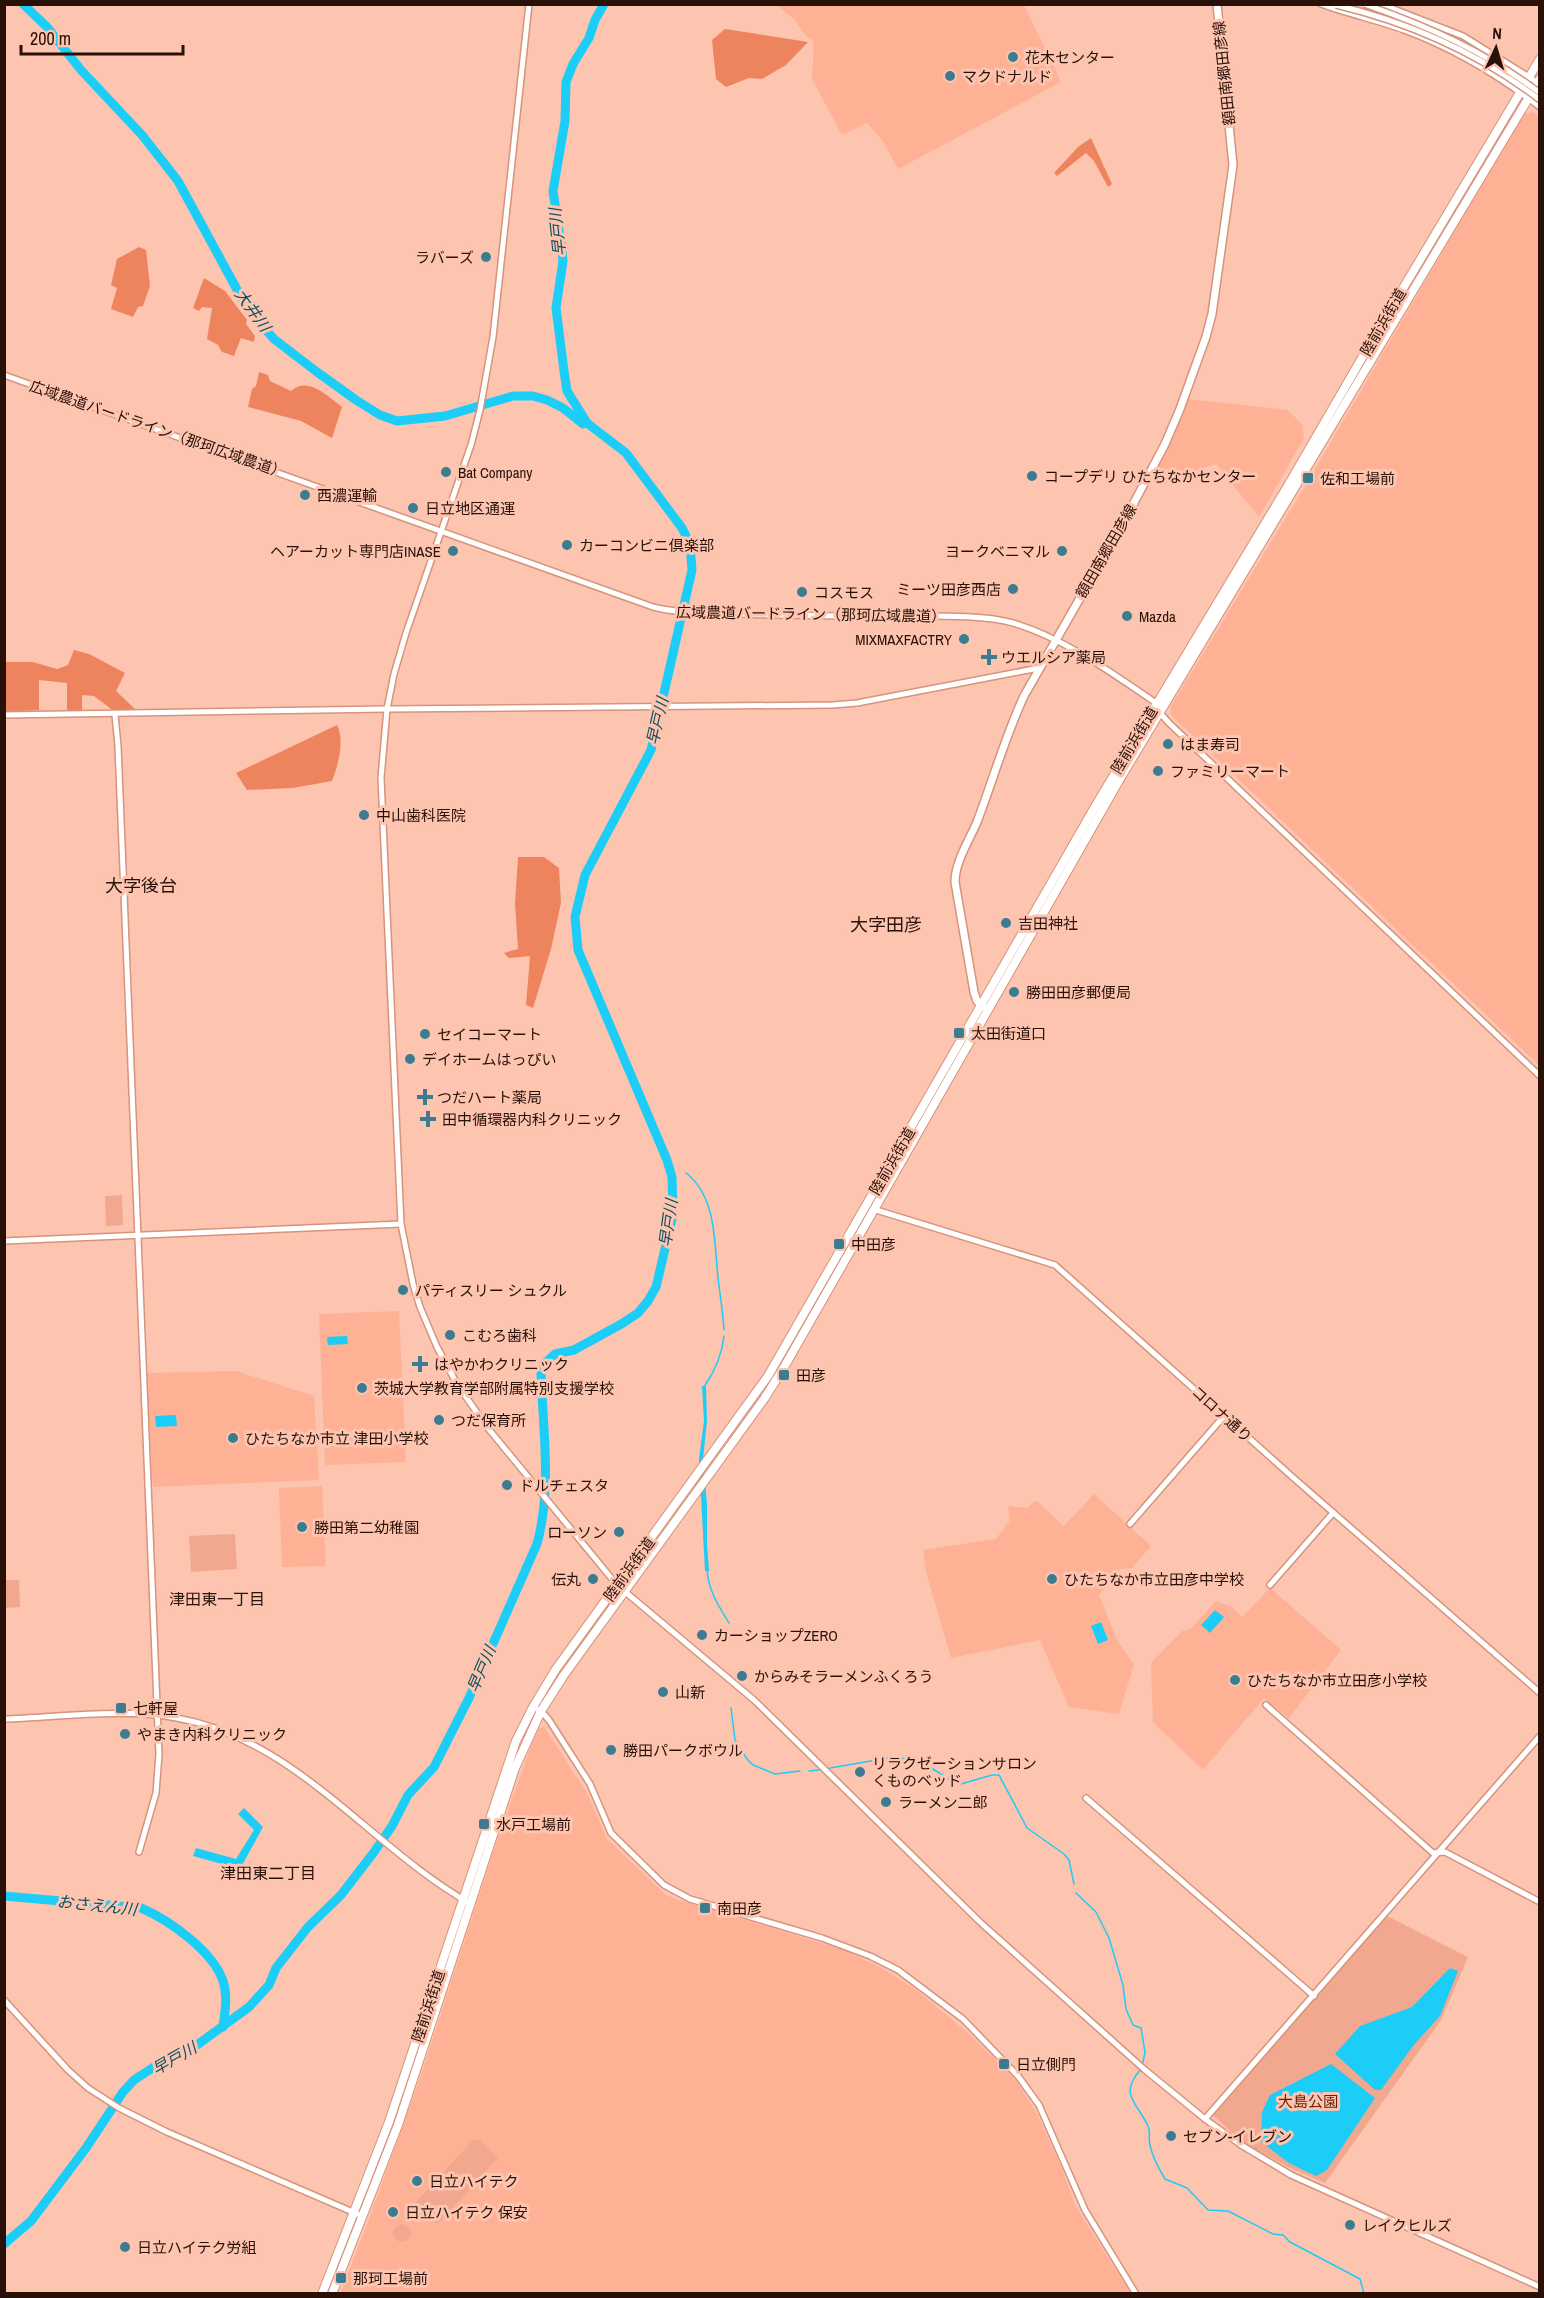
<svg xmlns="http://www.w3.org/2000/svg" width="1544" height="2298" font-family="'Archivo Narrow','Noto Sans JP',sans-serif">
<rect width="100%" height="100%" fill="#fdc4b0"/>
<g fill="#feb195">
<polygon points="776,5 1024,5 1061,82 898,169 882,140 867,123 842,135 812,79 814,41 807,37 794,19"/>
<polygon points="1533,112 1540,117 1539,1065 1171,715 1171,706 1300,495 1523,114"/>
<polygon points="1188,399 1288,410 1302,424 1304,438 1259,517 1216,464 1186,474 1157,467"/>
<polygon points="399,1311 406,1462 325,1465 319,1314"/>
<polygon points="236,1371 314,1396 319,1480 153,1487 146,1373"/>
<polygon points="322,1486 326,1566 282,1567 279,1488"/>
<polygon points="1094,1494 1151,1546 1132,1568 1121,1569 1099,1595 1118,1642 1134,1664 1119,1714 1069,1707 1040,1640 951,1658 926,1572 923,1550 996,1539 1010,1520 1008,1506 1027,1508 1033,1502 1037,1501 1064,1526"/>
<polygon points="1270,1588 1341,1650 1289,1718 1264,1698 1203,1770 1153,1722 1151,1663 1182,1631 1191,1629 1216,1601 1232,1607 1242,1617"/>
<polygon points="544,1727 587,1793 607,1839 666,1895 679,1900 841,1949 882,1968 916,1990 968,2033 1015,2079 1038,2116 1061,2166 1075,2205 1130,2293 340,2294 369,2219 421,2075 493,1853 531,1746 539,1728"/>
</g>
<g fill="#f1a88e">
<polygon points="122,1195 123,1225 106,1226 105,1196"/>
<polygon points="235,1534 237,1569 191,1572 189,1536"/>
<polygon points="5,1580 19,1580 20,1607 5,1608"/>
<polygon points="1387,1916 1468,1957 1441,2020 1325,2183 1288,2167 1242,2142 1213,2115"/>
<polygon points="474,2139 480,2140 498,2158 438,2224 415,2203"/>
<circle cx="402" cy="2233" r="9"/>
</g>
<g fill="#ee845e">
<polygon points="725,29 808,42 786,65 762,79 749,78 726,87 716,79 712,40"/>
<polygon points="1091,138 1112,184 1108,187 1094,161 1086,153 1057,176 1054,173 1078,147"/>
<polygon points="139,247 146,250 150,286 143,306 138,307 133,317 111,309 117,288 111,285 117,259"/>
<polygon points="204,278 225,291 247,320 246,324 255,336 254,342 241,338 234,356 222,352 218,345 207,339 212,308 202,307 199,311 193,308"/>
<path d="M259 372 268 375 270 381 291 391C308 376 327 396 342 407L332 438 301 421 248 407 252 389 256 386Z"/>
<polygon points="74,650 89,654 125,673 116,691 136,710 115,712 94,696 82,695 82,713 67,712 67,683 39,680 39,710 5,712 5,662 33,662 57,669 68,665"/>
<path d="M337 725C345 740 338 766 332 781L293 788 247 790 236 773Z"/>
<polygon points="518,857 544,857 559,868 561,903 551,949 533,1008 526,1005 530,956 509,958 504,953 518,949 515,903"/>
</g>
<g fill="#1ccdf7">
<polygon points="347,1336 348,1344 328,1345 327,1337"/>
<polygon points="702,1386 706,1386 707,1421 703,1459 707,1504 707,1544 709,1571 705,1571 699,1459 704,1421"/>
<polygon points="176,1415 177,1426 156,1427 155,1416"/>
<polygon points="1215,1610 1224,1617 1210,1633 1201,1625"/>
<polygon points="1101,1622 1108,1640 1098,1644 1091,1626"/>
<polygon points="244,1808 263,1827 240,1869 193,1856 196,1848 236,1859 254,1830 238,1814"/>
<polygon points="1450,1968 1458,1971 1440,2016 1413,2046 1381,2090 1375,2090 1335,2054 1360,2026 1412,2007"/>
<polygon points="1331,2064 1375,2098 1327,2170 1316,2176 1289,2163 1261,2142 1262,2112 1270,2095"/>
</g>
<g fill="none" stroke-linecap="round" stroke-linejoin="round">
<g stroke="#1ccdf7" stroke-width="1.5">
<path d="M686 1173C717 1197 714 1242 718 1278 720 1295 723 1312 724 1330"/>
<path d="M704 1387C715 1371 722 1356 724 1336"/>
<path d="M707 1569C708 1590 718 1605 729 1623"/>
<polyline points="731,1708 735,1740 747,1759 753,1765 775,1774 800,1771"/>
<polyline points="902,1758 933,1769 952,1781 961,1784 992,1775 999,1775 1027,1828 1064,1854 1069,1860 1074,1884"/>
<polyline points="830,1768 894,1757"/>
<polyline points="809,1771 819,1770"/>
<polyline points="1076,1893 1096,1912 1109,1938 1123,1985 1126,2009 1133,2025 1141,2028 1145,2052 1143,2062"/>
<path d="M1141 2069C1118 2095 1137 2102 1148 2126 1151 2132 1148 2138 1150 2145 1152 2156 1159 2169 1165 2179L1187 2188 1208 2210 1228 2211 1273 2234 1283 2235 1290 2242 1360 2279 1364 2294"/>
</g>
<g stroke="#1ccdf7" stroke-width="9">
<polyline points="23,4 47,27 81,70 142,135 178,181 247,308 274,339 317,372 356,400 380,415 397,421 445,416 513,396 533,396 547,400 563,408 583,424 587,423"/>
<path d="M4 1896 141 1908C169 1920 213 1951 223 1981 228 1996 225 2011 223 2027"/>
<path d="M4 2244 31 2221 86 2148 123 2092 134 2080 157 2065 197 2045 249 2007 269 1985 276 1968 308 1927 341 1895 374 1852 392 1826 408 1795 434 1767 469 1698 537 1544C552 1489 543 1430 541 1374L544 1364 555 1354 574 1350 623 1323 638 1313 648 1301 656 1287 673 1215 672 1177 667 1160 578 950 575 917 585 875 651 750 692 570 690 544 682 528 626 453 587 423 567 391 564 371 556 308 563 261 562 251 553 191 565 121 566 82 573 64 589 38 595 20 604 4"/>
</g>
<defs>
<g id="minor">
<polyline points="529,4 493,337 480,410 471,445 406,633 394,674 387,709 381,778 401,1224 413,1284 420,1307 437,1347 457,1384 487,1427 617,1585 754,1700 981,1923 1145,2070 1205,2119 1241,2145 1291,2175 1540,2287"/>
<path d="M1321 4C1348 14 1377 20 1404 30 1453 48 1498 75 1540 107"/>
<polyline points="1381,4 1463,36 1540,84"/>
<path d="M4 375 653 607C681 614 711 613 739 614 796 616 852 616 908 616 937 616 986 615 1013 623 1064 638 1112 673 1156 703L1161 714 1169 723 1540 1076"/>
<polyline points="4,715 387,709 833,705 857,703 1039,668"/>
<polyline points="115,715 118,746 159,1754 156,1793 139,1852"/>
<polyline points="873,1209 1055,1265 1297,1481 1540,1693"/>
<polyline points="4,1241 401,1224"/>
<polyline points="1130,1524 1224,1416"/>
<polyline points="1270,1585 1333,1513"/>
<polyline points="1266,1705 1433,1853 1445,1852 1540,1902"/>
<polyline points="533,1707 541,1711 549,1720 590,1784 611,1833 664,1885 690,1899 822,1938 870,1956 898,1970 963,2019 1018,2076 1039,2105 1085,2210 1136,2294"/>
<path d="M4 1719C61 1717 121 1708 177 1718 296 1739 371 1848 471 1904"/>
<polyline points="1086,1798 1314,1996"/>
<polyline points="4,2000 68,2070 88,2088 119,2108 167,2132 362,2216"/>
<polyline points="1205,2119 1540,1736"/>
</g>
<path id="major" d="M984 1007 977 1001 974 992 955 882C955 862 969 841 977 822 993 780 1005 737 1024 696L1127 516 1165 444 1180 409 1206 337 1212 314 1233 165 1217 4"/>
<g id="highway">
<polyline points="322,2294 389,2122 516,1741 533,1707 556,1669 768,1376 1096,805 1286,489 1377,332 1540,59"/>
<polyline points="332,2294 398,2125 515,1768 541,1711 564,1675 764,1399 783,1369 1121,777 1540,79"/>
</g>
</defs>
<use href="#minor" stroke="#d7937b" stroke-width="8"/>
<use href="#major" stroke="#d7937b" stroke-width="10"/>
<use href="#highway" stroke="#d7937b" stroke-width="10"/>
<use href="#minor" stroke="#fff" stroke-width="5"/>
<use href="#major" stroke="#fff" stroke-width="7"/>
<use href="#highway" stroke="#fff" stroke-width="8"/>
<defs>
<g id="minor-bridge">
<path d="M1364 4C1428 26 1486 52 1540 93"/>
<path d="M1336 5C1411 23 1479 53 1540 100"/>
</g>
</defs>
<use href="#minor-bridge" stroke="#d7937b" stroke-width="8" stroke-linecap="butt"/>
<use href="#minor-bridge" stroke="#fff" stroke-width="5"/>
</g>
<g fill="#3c7c90" stroke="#fdc4b0" stroke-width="2">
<circle cx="1013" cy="57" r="6"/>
<circle cx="950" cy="76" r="6"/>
<circle cx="486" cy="257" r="6"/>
<circle cx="446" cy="472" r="6"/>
<circle cx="1032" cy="476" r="6"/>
<rect x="1302" y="472" width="12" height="12" rx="3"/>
<circle cx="305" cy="495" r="6"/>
<circle cx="413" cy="508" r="6"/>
<circle cx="567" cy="545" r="6"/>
<circle cx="453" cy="551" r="6"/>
<circle cx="1062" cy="551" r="6"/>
<circle cx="1013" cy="589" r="6"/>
<circle cx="802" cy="592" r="6"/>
<circle cx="1127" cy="616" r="6"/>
<circle cx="964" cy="639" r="6"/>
<path d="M986 648h6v6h6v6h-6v6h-6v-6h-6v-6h6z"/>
<circle cx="1168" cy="744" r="6"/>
<circle cx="1158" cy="771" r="6"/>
<circle cx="364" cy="815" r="6"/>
<circle cx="1006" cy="923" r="6"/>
<circle cx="1014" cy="992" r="6"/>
<rect x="953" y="1027" width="12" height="12" rx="3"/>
<circle cx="425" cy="1034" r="6"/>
<circle cx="410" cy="1059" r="6"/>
<path d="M422 1088h6v6h6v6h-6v6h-6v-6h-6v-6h6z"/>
<path d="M425 1110h6v6h6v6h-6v6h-6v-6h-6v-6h6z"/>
<rect x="833" y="1238" width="12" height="12" rx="3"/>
<circle cx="403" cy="1290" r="6"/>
<circle cx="450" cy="1335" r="6"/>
<path d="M417 1355h6v6h6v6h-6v6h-6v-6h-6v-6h6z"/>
<rect x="778" y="1369" width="12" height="12" rx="3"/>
<circle cx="362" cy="1388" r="6"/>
<circle cx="439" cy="1420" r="6"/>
<circle cx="233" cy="1438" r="6"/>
<circle cx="507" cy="1485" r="6"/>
<circle cx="302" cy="1527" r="6"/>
<circle cx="619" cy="1532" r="6"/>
<circle cx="593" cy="1579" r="6"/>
<circle cx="1052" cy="1579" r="6"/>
<circle cx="702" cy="1635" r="6"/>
<circle cx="742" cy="1676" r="6"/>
<circle cx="1235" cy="1680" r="6"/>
<circle cx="663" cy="1692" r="6"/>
<rect x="115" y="1702" width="12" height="12" rx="3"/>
<circle cx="125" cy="1734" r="6"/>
<circle cx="611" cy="1750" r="6"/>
<circle cx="860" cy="1772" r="6"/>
<circle cx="886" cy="1802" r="6"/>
<rect x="478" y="1818" width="12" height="12" rx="3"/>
<rect x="699" y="1902" width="12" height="12" rx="3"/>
<rect x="998" y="2058" width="12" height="12" rx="3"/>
<circle cx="1171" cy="2136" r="6"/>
<circle cx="417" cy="2181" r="6"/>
<circle cx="393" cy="2212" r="6"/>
<circle cx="1350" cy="2225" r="6"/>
<circle cx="125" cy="2247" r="6"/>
<rect x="335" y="2272" width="12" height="12" rx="3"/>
</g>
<g text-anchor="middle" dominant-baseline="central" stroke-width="6" stroke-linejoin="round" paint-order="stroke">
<g font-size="15" fill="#2a1108" stroke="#fdc4b0" text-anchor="start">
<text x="1025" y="57">花木センター</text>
<text x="962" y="76">マクドナルド</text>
<text x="474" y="257" text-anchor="end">ラバーズ</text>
<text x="458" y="472">Bat Company</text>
<text x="1044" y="476">コープデリ ひたちなかセンター</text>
<text x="1320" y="478">佐和工場前</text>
<text x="317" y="495">西濃運輸</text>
<text x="425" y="508">日立地区通運</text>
<text x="579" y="545">カーコンビニ倶楽部</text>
<text x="441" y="551" text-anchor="end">ヘアーカット専門店INASE</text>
<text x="1050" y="551" text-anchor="end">ヨークベニマル</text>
<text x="1001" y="589" text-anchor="end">ミーツ田彦西店</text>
<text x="814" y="592">コスモス</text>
<text x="1139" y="616">Mazda</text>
<text x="952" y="639" text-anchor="end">MIXMAXFACTRY</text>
<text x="1001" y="657">ウエルシア薬局</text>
<text x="1180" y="744">はま寿司</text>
<text x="1170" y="771">ファミリーマート</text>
<text x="376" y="815">中山歯科医院</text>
<text x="1018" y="923">吉田神社</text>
<text x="1026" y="992">勝田田彦郵便局</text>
<text x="971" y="1033">太田街道口</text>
<text x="437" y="1034">セイコーマート</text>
<text x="422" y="1059">デイホームはっぴい</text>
<text x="437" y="1097">つだハート薬局</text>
<text x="442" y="1119">田中循環器内科クリニック</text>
<text x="851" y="1244">中田彦</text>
<text x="415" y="1290">パティスリー シュクル</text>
<text x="462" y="1335">こむろ歯科</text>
<text x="434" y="1364">はやかわクリニック</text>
<text x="796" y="1375">田彦</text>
<text x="374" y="1388">茨城大学教育学部附属特別支援学校</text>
<text x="451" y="1420">つだ保育所</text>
<text x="245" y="1438">ひたちなか市立 津田小学校</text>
<text x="519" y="1485">ドルチェスタ</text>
<text x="314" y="1527">勝田第二幼稚園</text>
<text x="607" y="1532" text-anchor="end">ローソン</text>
<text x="581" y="1579" text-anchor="end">伝丸</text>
<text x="1064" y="1579">ひたちなか市立田彦中学校</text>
<text x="714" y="1635">カーショップZERO</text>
<text x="754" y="1676">からみそラーメンふくろう</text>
<text x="1247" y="1680">ひたちなか市立田彦小学校</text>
<text x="675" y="1692">山新</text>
<text x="133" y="1708">七軒屋</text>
<text x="137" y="1734">やまき内科クリニック</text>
<text x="623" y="1750">勝田パークボウル</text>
<text x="872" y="1763">リラクゼーションサロン<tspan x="872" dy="17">くものベッド</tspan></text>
<text x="898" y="1802">ラーメン二郎</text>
<text x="496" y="1824">水戸工場前</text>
<text x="717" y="1908">南田彦</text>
<text x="1016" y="2064">日立側門</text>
<text x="1183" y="2136">セブン-イレブン</text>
<text x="429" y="2181">日立ハイテク</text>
<text x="405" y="2212">日立ハイテク 保安</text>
<text x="1362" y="2225">レイクヒルズ</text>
<text x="137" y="2247">日立ハイテク労組</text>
<text x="353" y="2278">那珂工場前</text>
</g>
<g font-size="15" fill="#2a1108" stroke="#fdc4b0">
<text transform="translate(1224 73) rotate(-96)">額田南郷田彦線</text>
<text transform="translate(1383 322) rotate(-60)">陸前浜街道</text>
<text transform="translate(158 429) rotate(19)">広域農道バードライン（那珂広域農道）</text>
<text transform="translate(1106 551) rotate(-60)">額田南郷田彦線</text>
<text transform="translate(811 614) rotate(1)">広域農道バードライン（那珂広域農道）</text>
<text transform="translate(1134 740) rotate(-59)">陸前浜街道</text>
<text transform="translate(892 1161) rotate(-60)">陸前浜街道</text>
<text transform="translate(1222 1414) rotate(42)">コロナ通り</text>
<text transform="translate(629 1569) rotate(-54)">陸前浜街道</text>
<text transform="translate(428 2006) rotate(-72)">陸前浜街道</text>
</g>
<g font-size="15" fill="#652307" stroke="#fdc4b0">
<text x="1308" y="2101">大島公園</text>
</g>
<g font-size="16" font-style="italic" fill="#0c4f60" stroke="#fdc4b0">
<text transform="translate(557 232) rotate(-96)">早戸川</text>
<text transform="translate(253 310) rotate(54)">大井川</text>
<text transform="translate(657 721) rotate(-77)">早戸川</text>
<text transform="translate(668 1223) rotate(-82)">早戸川</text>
<text transform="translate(481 1669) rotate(-67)">早戸川</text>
<text transform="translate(97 1905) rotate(6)">おさえん川</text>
<text transform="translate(174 2058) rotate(-30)">早戸川</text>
</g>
<g font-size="16" fill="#2a1108" stroke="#fdc4b0">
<text x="217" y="1599">津田東一丁目</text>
<text x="268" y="1873">津田東二丁目</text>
</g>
<g font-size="18" fill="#2a1108" stroke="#fdc4b0">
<text x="141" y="885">大字後台</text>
<text x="886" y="924">大字田彦</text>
</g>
</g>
<rect width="1544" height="2298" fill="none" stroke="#2a1108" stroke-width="12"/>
<g transform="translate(1496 48) rotate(4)" stroke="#fdc4b0" stroke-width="4.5" paint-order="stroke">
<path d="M0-4.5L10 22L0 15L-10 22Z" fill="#2a1108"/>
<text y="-9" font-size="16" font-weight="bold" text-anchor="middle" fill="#2a1108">N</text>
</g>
<path d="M21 45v9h162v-9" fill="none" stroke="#2a1108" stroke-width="3"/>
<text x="30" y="45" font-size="18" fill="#2a1108" stroke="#fdc4b0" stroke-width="4.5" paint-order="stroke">200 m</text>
</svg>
